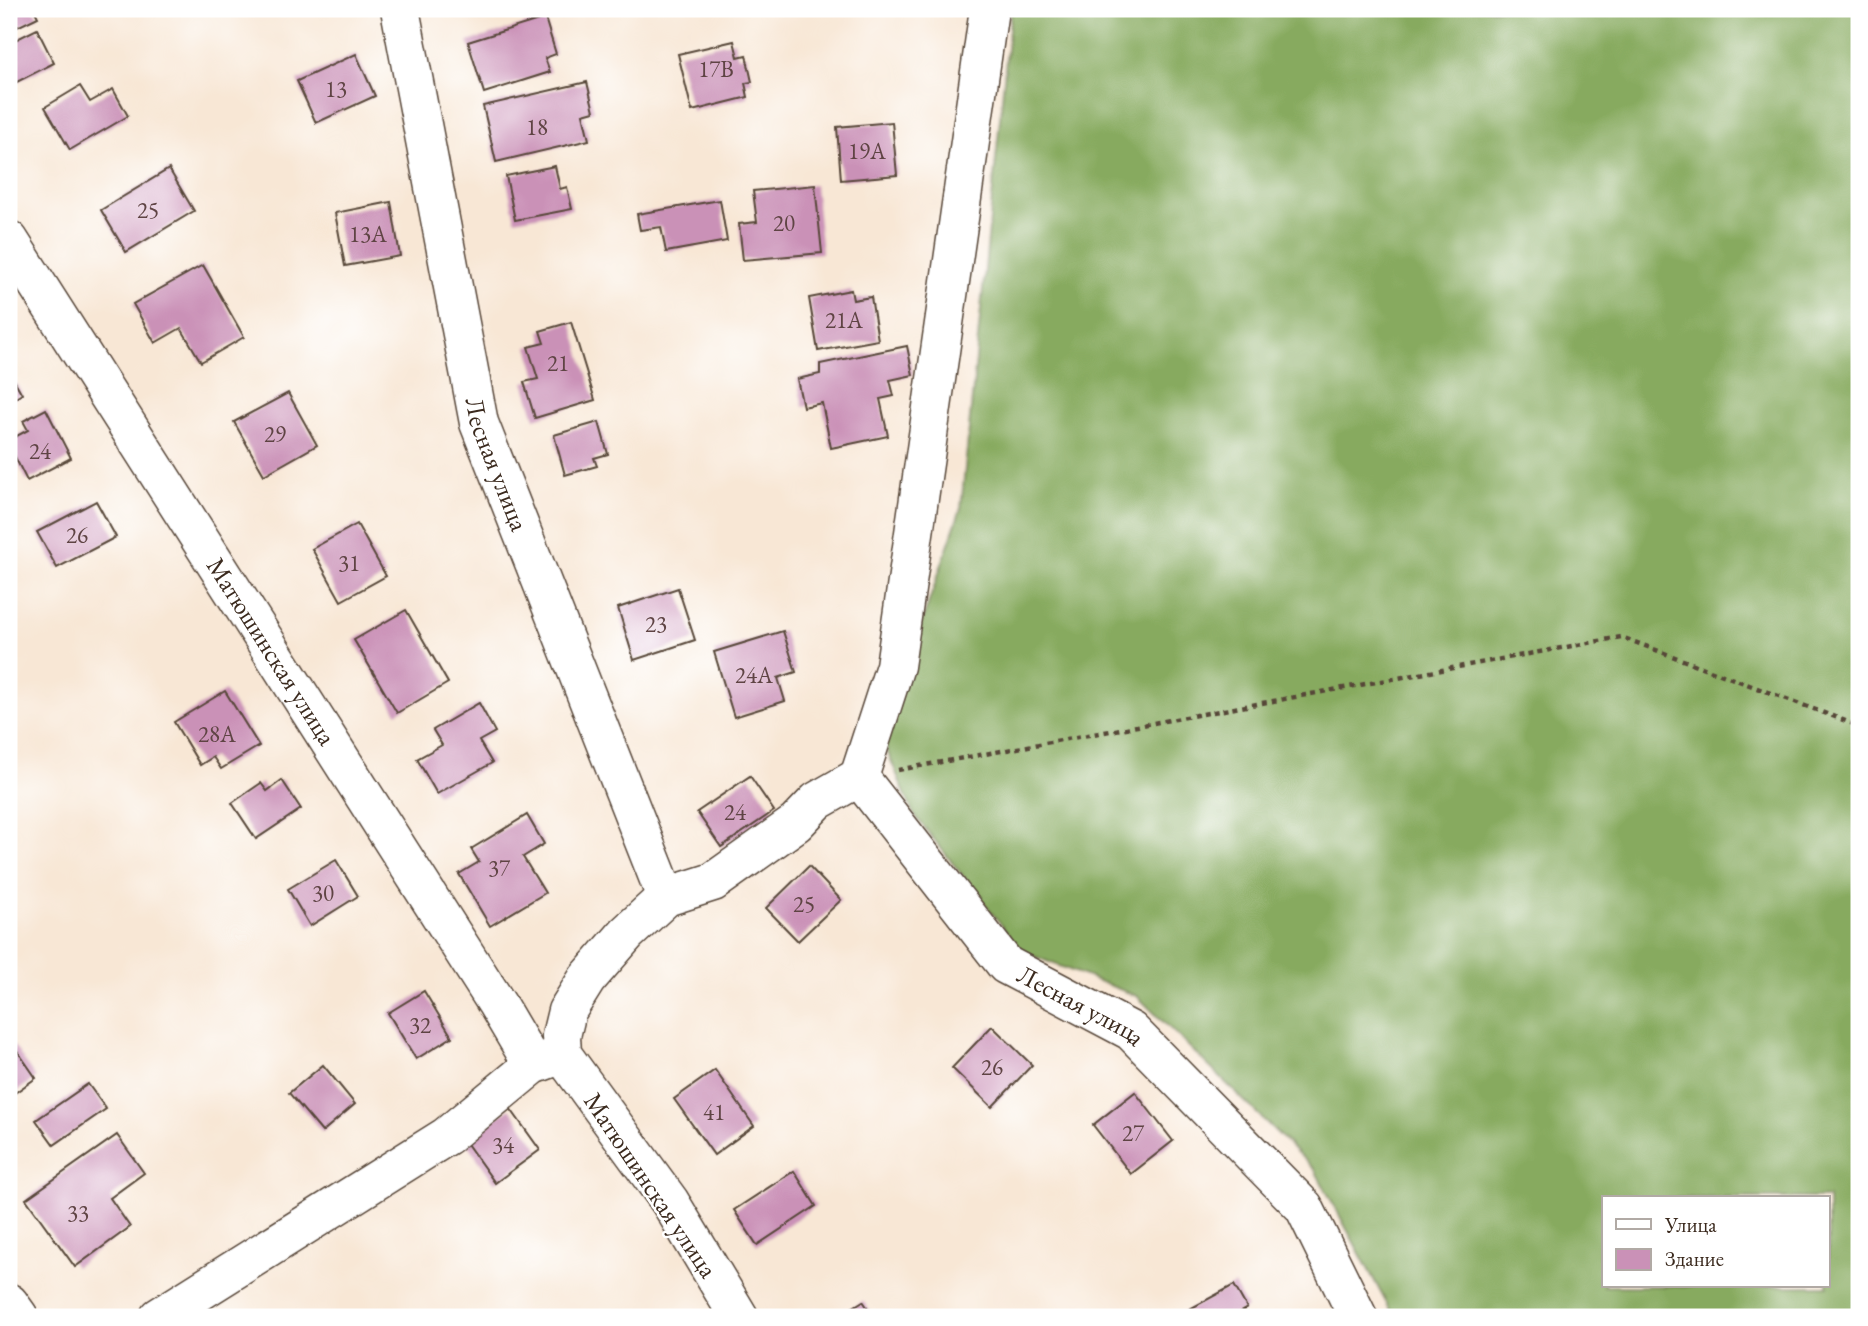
<svg xmlns="http://www.w3.org/2000/svg" width="1868" height="1326" font-family="'EB Garamond',serif">
<rect width="100%" height="100%" fill="#fff"/>
<filter id="ink" filterUnits="userSpaceOnUse"><feTurbulence type="fractalNoise" baseFrequency=".0143" numOctaves="2"/><feDisplacementMap in="SourceGraphic" scale="14" xChannelSelector="R" yChannelSelector="G"/><feConvolveMatrix kernelMatrix="1 2 1 2 8 2 1 2 1" color-interpolation-filters="sRGB"/></filter>
<filter id="wash" filterUnits="userSpaceOnUse"><feTurbulence type="fractalNoise" baseFrequency=".00686" numOctaves="4" result="noise"/><feDisplacementMap in="SourceGraphic" scale="28" xChannelSelector="R" yChannelSelector="G"/><feGaussianBlur stdDeviation="1.57" result="paint"/><feColorMatrix in="noise" values="0 0 0 0 0 0 0 0 0 0 0 0 0 0 0 0 0 1.4 0 .05"/><feComposite in="paint" operator="in"/></filter>
<g filter="url(#wash)">
<rect width="100%" height="100%" fill="#f8e7d5"/>
<path fill="#87aa5e" stroke="#616a3e" stroke-width="2" fill-rule="evenodd" d="M1011 9H1859V1317H1394L1315 1170 1137 996 1023 952 913 813 882 739 961 508ZM1604 1198H1828V1286H1604Z"/>
<g id="blocks">
<g fill="#ca91b7">
<polygon points="9,9 34,9 38,17 9,31"/>
<polygon points="545,18 556,54 545,58 550,72 484,93 468,42"/>
<polygon points="37,29 54,63 13,84 9,76 9,43"/>
<polygon points="734,41 738,57 746,55 752,82 745,83 748,97 692,111 678,54"/>
<polygon points="356,54 375,96 316,123 297,81"/>
<polygon points="587,82 594,111 583,114 589,140 496,162 483,106"/>
<polygon points="80,86 90,102 113,89 128,116 70,150 45,107"/>
<polygon points="892,122 897,175 841,180 837,127"/>
<polygon points="555,166 560,189 567,187 572,209 515,220 506,176"/>
<polygon points="169,169 194,211 126,252 101,210"/>
<polygon points="815,185 822,253 743,260 739,224 757,222 753,191"/>
<polygon points="720,200 727,241 666,252 661,227 640,230 637,214"/>
<polygon points="391,202 400,256 345,266 335,213"/>
<polygon points="203,265 244,337 201,362 181,328 155,343 133,304"/>
<polygon points="851,290 853,300 871,297 878,340 818,351 809,298"/>
<polygon points="571,322 595,400 535,418 524,382 538,379 528,347 544,343 540,331"/>
<polygon points="907,346 913,375 890,380 894,396 880,399 888,436 831,448 822,403 803,407 797,379 820,374 820,364"/>
<polygon points="9,371 22,394 9,402"/>
<polygon points="288,393 317,445 264,475 234,422"/>
<polygon points="46,409 71,458 27,481 9,445 9,440 28,430 23,421"/>
<polygon points="599,422 608,454 594,458 597,466 565,475 554,435"/>
<polygon points="96,501 116,537 57,568 37,532"/>
<polygon points="357,524 386,576 341,601 312,549"/>
<polygon points="678,588 695,640 634,660 618,608"/>
<polygon points="406,610 448,683 397,713 354,640"/>
<polygon points="783,631 796,672 778,678 785,701 734,717 714,652"/>
<polygon points="225,691 259,746 221,769 213,757 200,765 174,722"/>
<polygon points="479,703 495,732 479,741 492,763 437,794 417,759 442,745 433,730"/>
<polygon points="750,776 774,811 721,847 697,812"/>
<polygon points="282,780 301,809 256,839 232,803 261,783 267,791"/>
<polygon points="527,815 544,844 523,857 545,893 490,926 459,874 479,862 471,849"/>
<polygon points="336,860 358,896 310,926 288,889"/>
<polygon points="809,866 841,900 798,941 766,908"/>
<polygon points="424,991 452,1037 416,1059 388,1013"/>
<polygon points="992,1026 1032,1065 992,1107 952,1068"/>
<polygon points="14,1046 36,1078 9,1097 9,1050"/>
<polygon points="323,1065 355,1104 322,1132 289,1093"/>
<polygon points="715,1070 754,1126 714,1155 674,1099"/>
<polygon points="88,1084 106,1109 54,1145 36,1120"/>
<polygon points="1135,1092 1173,1141 1131,1174 1093,1125"/>
<polygon points="510,1108 540,1150 495,1183 465,1141"/>
<polygon points="117,1135 144,1173 110,1198 130,1227 75,1267 26,1199"/>
<polygon points="794,1171 816,1206 757,1245 734,1210"/>
<polygon points="1234,1285 1247,1308 1231,1317 1175,1317"/>
<polygon points="863,1301 874,1317 837,1317"/>
</g>
</g>
</g>
<g filter="url(#ink)">
<use href="#blocks" fill-opacity="0" stroke="#574639" stroke-width="2"/>
<g fill="none" stroke-linecap="round" stroke-linejoin="round">
<defs>
<g id="minor">
<path id="s1" d="M400 9 479 423 666 897"/>
<path id="s2" d="M9 240 497 1004 533 1065"/>
<polyline points="859,777 895,666 989,9"/>
<path id="s3" d="M859 777 1006 965 1131 1031 1304 1207 1358 1317"/>
<polyline points="9,1303 19,1317"/>
<polyline points="159,1317 447,1136 533,1065 557,1056"/>
<polyline points="739,1317 670,1202 562,1054 561,1036 567,1011 587,979 627,933 666,897 713,882 796,823 817,801 859,777"/>
</g>
</defs>
<use href="#minor" stroke="#574639" stroke-width="41"/>
<polyline stroke="#574639" stroke-width="4.5" stroke-dasharray="5 5" stroke-linecap="butt" points="898,770 1621,637 1859,726"/>
<use href="#minor" stroke="#fff" stroke-width="38"/>
</g>
</g>
<g text-anchor="middle" dominant-baseline="central" stroke-width="5" stroke-linejoin="round" paint-order="stroke">
<g font-size="23" fill="#5f4444">
<text x="716" y="69">17В</text>
<text x="336" y="89">13</text>
<text x="537" y="127">18</text>
<text x="867" y="151">19А</text>
<text x="148" y="210">25</text>
<text x="784" y="223">20</text>
<text x="368" y="234">13А</text>
<text x="844" y="320">21А</text>
<text x="558" y="363">21</text>
<text x="275" y="434">29</text>
<text x="40" y="451">24</text>
<text x="77" y="535">26</text>
<text x="349" y="563">31</text>
<text x="656" y="624">23</text>
<text x="754" y="675">24А</text>
<text x="217" y="734">28А</text>
<text x="735" y="812">24</text>
<text x="499" y="868">37</text>
<text x="323" y="893">30</text>
<text x="804" y="904">25</text>
<text x="420" y="1025">32</text>
<text x="992" y="1067">26</text>
<text x="714" y="1112">41</text>
<text x="1133" y="1133">27</text>
<text x="503" y="1145">34</text>
<text x="78" y="1213">33</text>
</g>
<g font-size="26" fill="#3b2a1e" stroke="#fff">
<text stroke="none"><textPath href="#s1" startOffset="466">Лесная улица</textPath></text>
<text stroke="none"><textPath href="#s2" startOffset="488">Матюшинская улица</textPath></text>
<text stroke="none"><textPath href="#s3" startOffset="324">Лесная улица</textPath></text>
<text transform="translate(651 1185) rotate(56)">Матюшинская улица</text>
</g>
</g>
<rect width="1868" height="1326" fill="none" stroke="#fff" stroke-width="35"/>
<rect x="1602" y="1196" width="228" height="91" fill="#ffffff" stroke="#b1aaa5" stroke-width="2"/>
<rect x="1616" y="1219" width="35" height="10" fill="#ffffff" stroke="#b1aaa5" stroke-width="2"/>
<text x="1665" y="1232" font-size="21" fill="#3b2a1e">Улица</text>
<rect x="1616" y="1249" width="35" height="21" fill="#ca91b7" stroke="#b1aaa5" stroke-width="2"/>
<text x="1665" y="1266" font-size="21" fill="#3b2a1e">Здание</text>
</svg>
